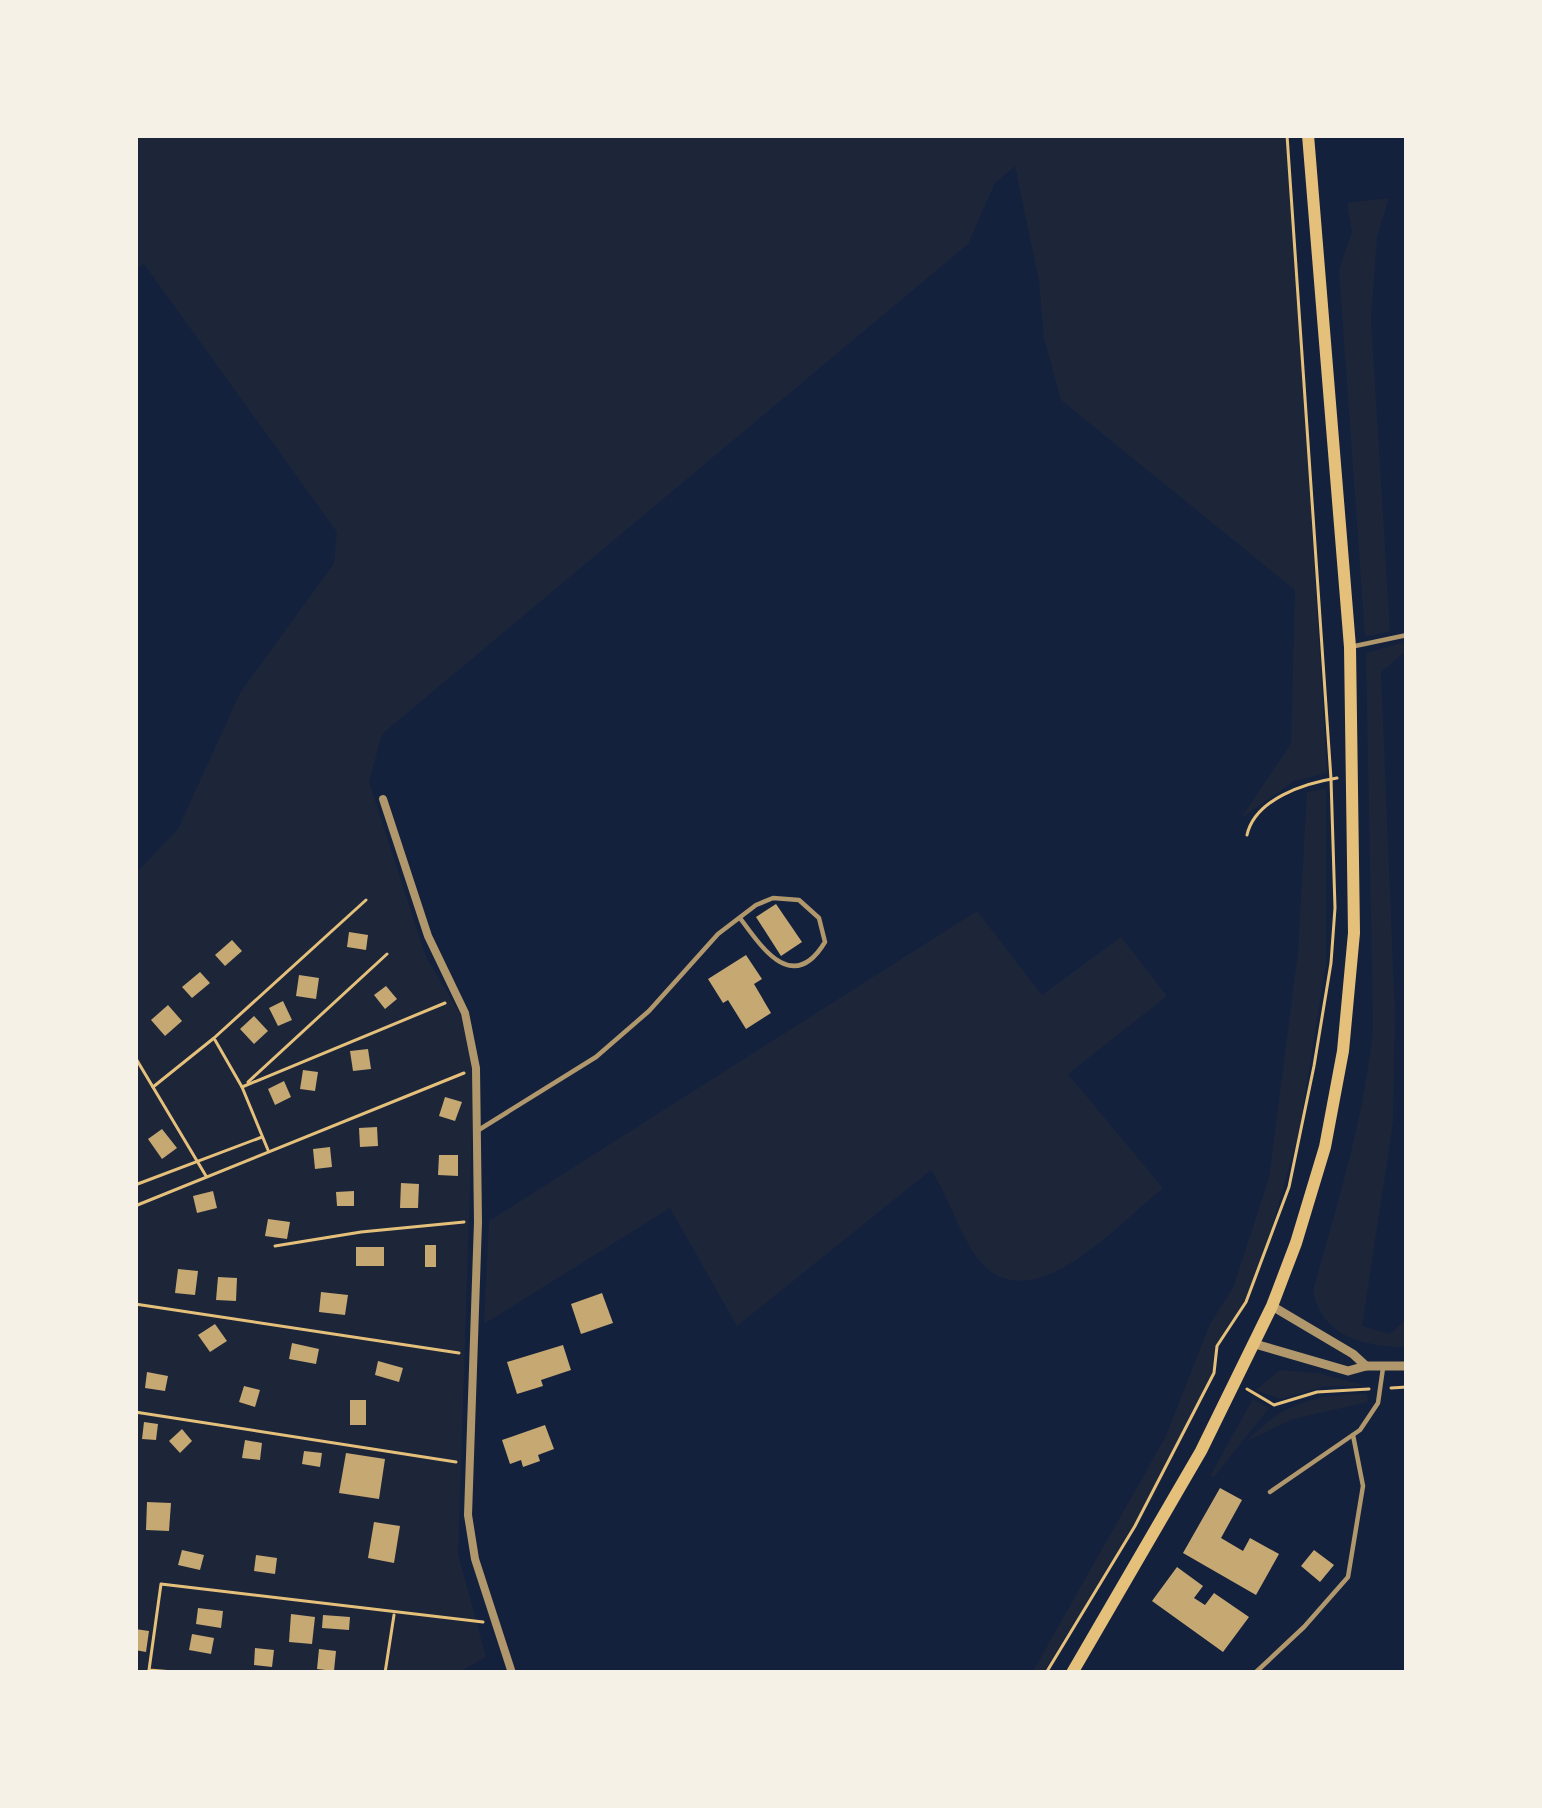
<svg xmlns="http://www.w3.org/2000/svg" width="1542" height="1808" font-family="'Alegreya Sans',sans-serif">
<rect width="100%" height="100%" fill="#14213d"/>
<g fill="#1d2539">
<polygon points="135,135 1288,135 1327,773 1294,781 1240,819 1291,744 1295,590 1061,400 1044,338 1039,281 1015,166 995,183 968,244 382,734 369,782 426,957 460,1014 474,1067 458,1554 486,1657 457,1673 135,1673 135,874 178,829 240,693 334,563 337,532 144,264 135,270"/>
<polygon points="1389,198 1377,236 1371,319 1390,631 1365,637 1339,270 1352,232 1347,203"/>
<path d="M1401 643 1407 644V650L1381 672 1395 1015 1393 1123 1362 1326 1390 1334 1407 1319V1347C1365 1347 1322 1337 1313 1291 1337 1204 1365 1117 1373 1027L1366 653Z"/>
<polygon points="1326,789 1326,964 1299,1133 1256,1283 1244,1309 1228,1324 1217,1348 1212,1380 1153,1497 1043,1673 1032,1673 1166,1436 1210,1324 1233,1288 1269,1178 1298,953 1307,792"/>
<path d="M977 911 1042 995 1121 937 1167 996 1068 1074 1163 1188C1119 1223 1031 1324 979 1260 959 1234 949 1197 931 1170L737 1326 670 1208 484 1324 489 1221Z"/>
<polygon points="1280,1370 1318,1373 1366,1386 1326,1386 1281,1399 1256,1390"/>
<path d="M1367 1394 1368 1402 1293 1419 1247 1441C1282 1403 1317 1394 1367 1394Z"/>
<polygon points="1253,1399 1269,1408 1214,1477 1210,1476"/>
</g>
<g fill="#c6a872">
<polygon points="776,904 802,942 781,956 756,917"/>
<polygon points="349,932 368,935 366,950 347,947"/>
<polygon points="232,940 242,951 225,966 215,955"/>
<polygon points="746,955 762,979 754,984 771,1013 746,1029 728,1000 723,1003 708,979"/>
<polygon points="200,972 210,983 192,998 182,987"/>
<polygon points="299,975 319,978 316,999 296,996"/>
<polygon points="386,986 397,999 385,1009 374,995"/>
<polygon points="283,1001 292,1020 278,1026 269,1008"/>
<polygon points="168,1005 182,1021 165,1036 151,1020"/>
<polygon points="254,1016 268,1031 254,1044 240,1029"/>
<polygon points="368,1049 371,1069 353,1071 350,1051"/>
<polygon points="303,1070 318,1072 315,1091 300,1089"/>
<polygon points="284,1081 291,1097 275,1105 268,1089"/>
<polygon points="445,1097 462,1102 455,1121 439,1116"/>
<polygon points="377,1127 378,1146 360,1147 359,1128"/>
<polygon points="162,1129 177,1148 162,1159 148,1139"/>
<polygon points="330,1147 332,1167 315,1169 313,1149"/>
<polygon points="439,1155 458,1155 458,1176 438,1175"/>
<polygon points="401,1183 419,1184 418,1208 400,1208"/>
<polygon points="213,1191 217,1208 197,1213 193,1196"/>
<polygon points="354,1191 354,1206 337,1206 336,1192"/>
<polygon points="268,1219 290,1222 287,1239 265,1236"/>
<rect x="425" y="1245" width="11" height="22"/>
<rect x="356" y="1247" width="28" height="19"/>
<polygon points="178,1269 198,1271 195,1295 175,1293"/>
<polygon points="218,1277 237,1278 236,1301 216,1300"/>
<polygon points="321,1292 348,1295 345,1315 319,1312"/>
<polygon points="602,1293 613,1323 581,1334 571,1304"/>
<polygon points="215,1324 227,1341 210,1352 198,1335"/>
<polygon points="292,1343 319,1349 316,1364 289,1359"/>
<polygon points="563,1345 571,1370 541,1380 543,1386 517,1394 507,1362"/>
<polygon points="378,1361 403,1368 399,1382 375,1375"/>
<polygon points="147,1372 168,1376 165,1391 145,1388"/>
<polygon points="244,1386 260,1390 255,1407 239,1402"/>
<rect x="350" y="1400" width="16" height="25"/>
<polygon points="144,1422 158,1424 156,1440 142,1439"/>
<polygon points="545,1425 554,1449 538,1455 540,1461 523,1467 521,1460 510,1464 502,1440"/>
<polygon points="182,1429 192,1441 180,1453 169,1441"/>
<polygon points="245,1440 262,1443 260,1460 242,1458"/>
<polygon points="304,1451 322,1453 320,1467 302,1464"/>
<polygon points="346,1453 385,1459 379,1499 339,1493"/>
<polygon points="1220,1488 1242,1500 1221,1538 1243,1551 1250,1538 1279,1554 1256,1595 1183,1553"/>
<polygon points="147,1502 171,1503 169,1531 146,1530"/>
<polygon points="374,1522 400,1526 394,1563 368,1558"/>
<polygon points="182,1550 204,1555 200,1570 178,1565"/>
<polygon points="1314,1550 1334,1565 1320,1582 1301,1566"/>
<polygon points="256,1555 277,1558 275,1574 254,1571"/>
<polygon points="1177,1567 1203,1586 1194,1598 1205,1605 1214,1593 1249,1617 1223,1652 1152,1601"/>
<polygon points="198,1608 223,1611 221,1628 196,1624"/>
<polygon points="291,1614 315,1617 312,1644 289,1642"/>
<polygon points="323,1615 350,1617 349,1630 322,1628"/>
<polygon points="135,1629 149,1631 146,1652 135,1650"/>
<polygon points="192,1634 214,1638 211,1654 189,1650"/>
<polygon points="255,1648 274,1650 272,1667 254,1665"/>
<polygon points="319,1649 336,1651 334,1671 317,1669"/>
</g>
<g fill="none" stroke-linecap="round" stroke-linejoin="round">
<g stroke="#e5c07b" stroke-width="3">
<path d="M1247 835C1255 799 1305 783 1337 778"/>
<polyline points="215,1040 242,1087 268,1150"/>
<polyline points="135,1057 206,1176"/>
<polyline points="248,1082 387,954"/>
<polyline points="153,1087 214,1038 366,900"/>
<polyline points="242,1087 445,1003"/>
<polyline points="135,1185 262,1137"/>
<polyline points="135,1206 464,1073"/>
<polyline points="275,1246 361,1232 464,1222"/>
<polyline points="135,1304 459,1353"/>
<polyline points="1391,1388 1407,1387"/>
<polyline points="1247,1389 1274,1405 1317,1392 1369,1389"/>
<polyline points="135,1412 456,1462"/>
<polyline points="186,1673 149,1670 161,1584 483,1622"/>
<polyline points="385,1673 394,1615"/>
<polyline points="1046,1673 1135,1526 1214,1373 1217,1346 1246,1302 1289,1187 1314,1066 1331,963 1335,908 1331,779 1287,135"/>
</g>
<g stroke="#b1986c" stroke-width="4.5">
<polyline points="1355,646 1407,635"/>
<path d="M477 1131 596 1057 649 1011 718 934 756 905 773 898 799 900 819 918 825 942C793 995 762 948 740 918"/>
<polyline points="1270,1492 1360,1430 1378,1403 1383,1368"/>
<polyline points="1255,1673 1304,1627 1348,1577 1363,1486 1353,1435"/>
</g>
<polyline stroke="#b1986c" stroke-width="8" points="383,799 428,936 465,1013 476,1068 478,1222 468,1515 475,1559 512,1673"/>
<g stroke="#b1986c" stroke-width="9">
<polyline points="1272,1306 1353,1354 1366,1366"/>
<polyline points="1255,1344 1348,1371 1366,1366 1407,1366"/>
</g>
<polyline stroke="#e5c07b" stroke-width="12" points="1072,1673 1201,1451 1272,1306 1296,1243 1325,1147 1343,1051 1354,933 1350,647 1308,135"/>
</g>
<rect width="1542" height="1808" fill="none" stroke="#f6f1e7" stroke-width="276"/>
</svg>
